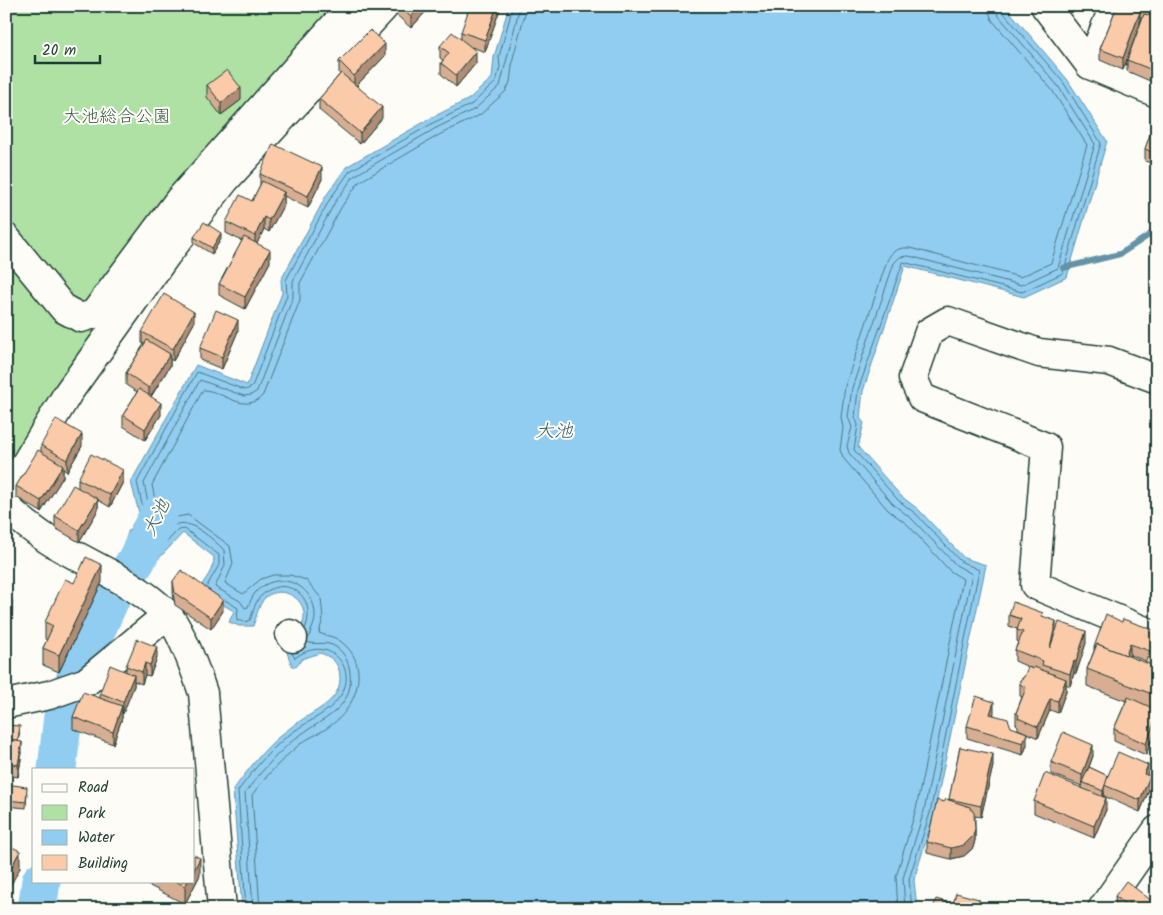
<svg xmlns="http://www.w3.org/2000/svg" width="1163" height="915" font-family="Kalam,'Klee One',sans-serif">
<rect width="100%" height="100%" fill="#fdfcf7"/>
<filter id="ink" filterUnits="userSpaceOnUse"><feTurbulence type="fractalNoise" baseFrequency=".02" numOctaves="2"/><feDisplacementMap in="SourceGraphic" scale="10" xChannelSelector="R" yChannelSelector="G"/><feConvolveMatrix kernelMatrix="1 2 1 2 8 2 1 2 1" color-interpolation-filters="sRGB"/></filter>
<g filter="url(#ink)">
<polygon fill="#aee1a3" stroke="#668f6c" points="6,6 364,6 88,342 68,369 6,475"/>
<path fill="#91cdf1" stroke="#6393a5" d="M509 6H1005L1067 79 1107 141 1067 277 1024 297 905 266 863 391 860 418 864 423 858 447 901 496 919 510 964 558 986 565 934 814 914 880 917 909H242L233 790C245 774 256 759 270 745 280 735 292 726 303 719 322 707 345 697 339 670 336 660 329 656 320 653L302 659 296 667 292 666 286 650C291 639 303 631 304 617 306 596 277 583 263 600 258 607 256 618 253 626H239L229 622 234 611 197 590C205 581 214 569 214 557L183 533 147 571 120 558 128 532 139 513 131 482 196 365 247 385 282 293 281 280 326 196 346 167 431 118 469 99 492 78 494 57Z"/>
<g fill="none" stroke-linecap="round" stroke-linejoin="round">
<g stroke="#4d7780" stroke-width="1">
<polyline points="207,586 219,565 219,555 185,529 178,530 146,564 127,556 133,534 144,513 137,482 197,372 245,390 252,387 287,295 286,280 330,199 350,171 433,123 472,104 496,82 500,67 499,57 513,6"/>
<path d="M225 600 238 608 237 620 245 622 250 620C253 613 255 601 261 596 284 573 319 595 305 629"/>
<path d="M308 639C310 632 315 624 315 617 316 584 277 568 255 593 252 597 250 602 248 607L245 608 240 601 215 587 225 565 224 550C214 540 189 517 175 525L145 556 135 553 139 537 150 513 144 483 200 380 244 396 251 395 257 391 293 297V281L335 202 354 176 436 128 475 109 500 86 520 6"/>
<path d="M246 909 238 791C254 769 271 748 293 732 309 720 329 714 341 695 359 667 327 633 295 658L291 652"/>
<path d="M253 909 245 793C259 774 274 757 291 742 315 721 355 712 350 673 349 663 345 653 336 647 326 640 315 646 307 642"/>
<path d="M260 909 252 795C266 776 281 760 299 745 310 736 324 732 334 723 359 703 370 662 340 641 334 636 326 636 319 633L323 618 321 598 306 580 290 575H273L261 579 243 594 225 583 233 564 230 546 188 515 172 518 152 538H148L158 514 152 485 203 390C223 390 245 416 263 395L300 300V283L342 206 359 182 439 135 480 115 506 91 510 82 513 58 527 6"/>
<path d="M898 909 896 877 916 809 963 579 950 571 907 524 888 510 844 459 840 450 843 428 841 417 845 386 887 261C891 251 899 247 910 248L1020 277 1051 263 1087 145 1052 90 992 20 987 6"/>
<polyline points="905,909 903,878 924,811 972,574 956,565 912,519 893,504 849,453 847,446 852,427 848,417 852,388 894,263 900,257 909,256 1021,285 1058,268 1095,144 1058,86 998,15 995,6"/>
<polyline points="912,909 909,879 930,813 979,570 960,561 916,514 898,500 854,450 858,425 855,417 858,390 903,262 1022,292 1063,273 1101,143 1063,82 1002,11 1001,6"/>
</g>
<polyline stroke="#6393a5" stroke-width="6" points="1063,268 1120,254 1157,230"/>
<g stroke="#91cdf1" stroke-width="39">
<polyline points="57,769 63,716 80,666 110,599 136,561 158,516"/>
<polyline points="37,909 41,881"/>
</g>
<defs>
<g id="minor">
<polyline points="1045,6 1090,65 1157,93"/>
<polyline points="1090,65 1114,6"/>
<polyline points="6,238 64,309 81,318 94,314 179,200 352,6"/>
<polyline points="1157,379 1109,361 1039,353 948,321 929,332 913,378 922,398 1046,447 1035,585 1157,636"/>
<polyline points="6,496 68,393 167,254 225,180 385,6"/>
<path d="M6 507C24 523 41 537 62 548 97 568 137 584 166 613 181 628 196 672 203 693L222 909"/>
<polyline points="290,634 293,638"/>
<polyline points="6,704 49,695 86,682 167,615"/>
<polyline points="1102,909 1157,830"/>
</g>
</defs>
<use href="#minor" stroke="#1f3d34" stroke-width="31"/>
<use href="#minor" stroke="#fdfcf7" stroke-width="28"/>
</g>
<g fill="#d7ae91" stroke="#1f3d34" fill-rule="evenodd">
<polygon points="391,6 431,6 411,28 391,10"/>
<polygon points="500,6 500,9 485,52 472,47 476,63 456,87 441,74 441,63 443,60 440,58 440,46 461,39 461,32"/>
<polygon points="1117,6 1157,6 1157,64 1150,81 1127,71 1127,60 1142,18 1140,17 1140,24 1123,70 1100,60 1100,49"/>
<polygon points="385,56 357,85 382,118 360,144 319,110 319,99 340,74 339,73 339,61"/>
<polygon points="207,85 241,100 221,115 207,97"/>
<polygon points="1157,115 1157,165 1145,161 1145,149"/>
<polygon points="260,174 322,179 308,208 284,196 284,204 269,232 264,229 257,243 270,262 245,309 219,295 219,284 242,241 226,233 226,222 252,201 260,185"/>
<polygon points="194,237 221,239 212,254 194,243"/>
<polygon points="194,323 173,361 170,359 170,366 151,397 161,415 145,440 123,426 123,415 137,392 126,385 126,373 144,344 142,343 142,332"/>
<polygon points="238,331 222,369 200,360 200,348"/>
<polygon points="41,445 82,446 67,472 63,469 63,477 41,512 16,497 16,486 41,452"/>
<polygon points="78,479 123,482 110,507 98,500 98,510 79,542 55,528 55,516 78,488"/>
<polygon points="173,581 223,611 211,629 175,605 173,593"/>
<polygon points="102,582 59,672 43,665 43,648 47,640 45,639 45,622"/>
<polygon points="1009,615 1043,616 1056,631 1086,643 1076,674 1074,673 1070,686 1066,684 1066,691 1058,713 1050,710 1038,738 1018,729 1018,726 1016,724 1016,713 1022,697 1020,696 1020,680 1024,677 1033,669 1015,661 1015,650 1018,642 1017,641 1017,629 1009,626"/>
<path d="M1122 622 1157 631V727L1146 755 1114 741V729L1126 701 1087 686V669L1094 651V647ZM1130 655 1146 661 1145 663 1130 657Z"/>
<polygon points="157,658 150,676 145,675 142,684 134,681 134,686 122,713 122,718 113,744 73,729 73,717 100,698 100,693 126,672 126,666"/>
<polygon points="994,713 993,714 1011,727 1027,745 1023,755 967,738 967,726"/>
<polygon points="6,725 20,732 18,741 22,753 18,777 6,775"/>
<polygon points="960,747 993,766 981,817 975,816 975,840 973,848 964,856 951,859 927,853 927,842 944,802 949,800"/>
<polygon points="1093,756 1089,767 1108,776 1148,776 1150,788 1140,812 1104,796 1104,792 1103,797 1106,810 1094,838 1034,813 1034,801 1082,788 1082,785 1082,786 1051,774 1051,762"/>
<polygon points="6,784 27,793 26,808 6,806"/>
<polygon points="200,875 185,904 140,881 194,881"/>
<polygon points="1115,896 1152,908 1157,909 1115,909 1116,908"/>
</g>
<g fill="#af8d76" stroke="#1f3d34">
<polygon points="420,6 431,6 411,28 411,17"/>
<polygon points="497,6 500,6 500,9 485,52 485,40"/>
<polygon points="1140,12 1140,24 1123,70 1123,58"/>
<polygon points="385,44 385,56 354,88 354,76"/>
<polygon points="476,51 476,63 456,87 456,75"/>
<polygon points="1157,52 1157,64 1150,81 1150,69"/>
<polygon points="241,88 241,100 221,115 221,103"/>
<polygon points="382,107 382,118 360,144 360,133"/>
<polygon points="322,167 322,179 308,208 308,196"/>
<polygon points="284,192 284,204 269,232 269,220"/>
<polygon points="264,217 264,229 255,248 255,236"/>
<polygon points="221,233 221,239 212,254 212,248"/>
<polygon points="270,250 270,262 245,309 245,297"/>
<polygon points="194,312 194,323 173,361 173,349"/>
<polygon points="238,320 238,331 222,369 222,357"/>
<polygon points="170,354 170,366 149,399 149,388"/>
<polygon points="161,403 161,415 145,440 145,429"/>
<polygon points="82,434 82,446 67,472 67,460"/>
<polygon points="63,465 63,477 41,512 41,501"/>
<polygon points="123,470 123,482 110,507 110,495"/>
<polygon points="98,499 98,510 79,542 79,530"/>
<polygon points="102,565 102,582 59,672 59,655"/>
<polygon points="12,600 12,617 6,643 6,626"/>
<polygon points="223,600 223,611 211,629 211,618"/>
<polygon points="1056,621 1056,633 1050,648"/>
<polygon points="1086,631 1086,643 1076,674 1076,662"/>
<polygon points="1130,644 1130,655 1125,670 1125,658"/>
<polygon points="157,647 157,658 150,676 150,665"/>
<polygon points="1074,661 1074,673 1070,686 1070,674"/>
<polygon points="145,663 145,675 142,684 142,672"/>
<polygon points="134,675 134,686 123,714 123,702"/>
<polygon points="1066,679 1066,691 1058,713 1058,701"/>
<polygon points="1050,699 1050,710 1038,738 1038,727"/>
<polygon points="994,702 994,713 990,725 990,714"/>
<polygon points="122,706 122,718 113,744 113,732"/>
<polygon points="1157,715 1157,727 1146,755 1146,744"/>
<polygon points="1027,733 1027,745 1023,755 1023,743"/>
<polygon points="22,742 22,753 18,777 18,765"/>
<polygon points="1093,745 1093,756 1083,783 1082,782 1082,786 1082,775"/>
<polygon points="993,754 993,766 981,817 981,806"/>
<polygon points="1148,765 1148,777 1144,774"/>
<polygon points="1150,776 1150,788 1140,812 1140,800"/>
<polygon points="1104,787 1104,792 1103,797 1103,791"/>
<polygon points="1106,798 1106,810 1094,838 1094,826"/>
<polygon points="975,829 975,840 973,848 964,856 951,859 951,848"/>
<polygon points="20,851 20,868 6,894 6,877"/>
<polygon points="200,858 200,875 185,904 185,886 188,881 194,881 194,870"/>
<polygon points="979,899 979,909 976,909"/>
<polygon points="1152,901 1152,909 1146,909"/>
<polygon points="1129,902 1129,909 1127,909 1127,905"/>
</g>
<g fill="#facaa9" stroke="#1f3d34">
<polygon points="399,6 420,6 411,17"/>
<polygon points="470,6 497,6 485,40 461,32"/>
<polygon points="1117,6 1121,6 1140,12 1123,58 1100,49"/>
<polygon points="1142,6 1157,6 1157,12"/>
<polygon points="1144,14 1157,17 1157,52 1150,69 1127,60"/>
<polygon points="370,30 385,44 354,76 339,61"/>
<polygon points="452,32 476,51 456,75 441,63 449,53 440,46"/>
<polygon points="227,70 241,88 221,103 207,85"/>
<polygon points="341,73 382,107 360,133 319,99"/>
<polygon points="1157,115 1157,154 1145,149"/>
<polygon points="273,144 322,167 308,196 260,174"/>
<polygon points="262,181 284,192 269,220 264,217 255,236 226,222 240,195 252,201"/>
<polygon points="204,222 221,233 212,248 194,237"/>
<polygon points="244,237 270,250 245,297 219,284"/>
<polygon points="164,294 194,312 173,349 142,332"/>
<polygon points="216,310 238,320 222,357 200,348"/>
<polygon points="147,340 170,354 149,388 126,373"/>
<polygon points="139,389 161,403 145,429 123,415"/>
<polygon points="56,419 82,434 67,460 41,445"/>
<polygon points="38,450 63,465 41,501 16,486"/>
<polygon points="91,454 123,470 110,495 78,479"/>
<polygon points="73,485 98,499 79,530 55,516"/>
<polygon points="86,557 102,565 59,655 43,648 53,626 45,622 65,579 74,583"/>
<polygon points="181,570 223,600 211,618 175,593 173,581"/>
<polygon points="6,599 12,600 6,626"/>
<polygon points="1013,602 1043,613 1042,616 1056,621 1050,648 1059,622 1086,631 1076,662 1074,661 1070,674 1042,665 1043,661 1015,650 1023,632 1017,630 1021,619 1009,615"/>
<polygon points="1106,614 1122,622 1123,619 1157,631 1157,667 1145,663 1150,651 1130,644 1126,655 1097,644 1095,648 1094,647"/>
<polygon points="137,639 157,647 150,665 145,663 142,672 126,666"/>
<polygon points="1097,644 1157,667 1157,696 1087,669"/>
<polygon points="110,665 134,675 123,702 100,693"/>
<polygon points="1028,667 1033,669 1034,667 1066,679 1058,701 1050,699 1038,727 1018,718 1019,715 1016,713 1026,688 1020,684 1020,680 1024,677"/>
<polygon points="83,692 122,706 113,732 73,717"/>
<polygon points="976,696 994,702 990,714 1008,719 1011,727 1027,733 1023,743 967,726"/>
<polygon points="1128,697 1157,710 1157,715 1146,744 1114,729"/>
<polygon points="6,725 20,726 18,740 6,739"/>
<polygon points="1063,732 1093,745 1082,775 1051,762"/>
<polygon points="6,739 22,742 18,765 6,763"/>
<polygon points="960,747 993,754 981,806 949,799"/>
<polygon points="1118,752 1148,765 1144,774 1150,776 1140,800 1104,785"/>
<polygon points="1089,767 1108,776 1103,791 1082,782"/>
<polygon points="1045,773 1106,798 1094,826 1034,801"/>
<polygon points="6,784 27,787 26,802 6,800"/>
<polygon points="946,799 970,807 974,813 975,829 973,836 964,845 951,848 927,842 937,800 944,802"/>
<polygon points="6,844 20,851 6,877"/>
<polygon points="194,855 200,858 194,870"/>
<polygon points="175,881 188,881 185,886"/>
<polygon points="1126,881 1152,901 1146,909 1139,909 1129,902 1127,905 1115,896"/>
<polygon points="956,893 979,899 976,909 933,909 936,899 953,904"/>
<polygon points="1157,902 1157,909 1152,909"/>
<polygon points="1120,903 1127,909 1115,909"/>
</g>
</g>
<g text-anchor="middle" dominant-baseline="central" stroke-width="4" stroke-linejoin="round" paint-order="stroke">
<g font-size="18" fill="#3c5e4a" stroke="#fdfcf7">
<text x="117" y="117">大池総合公園</text>
</g>
<g font-size="19" font-style="italic" fill="#3c6163" stroke="#fdfcf7">
<text x="554" y="432">大池</text>
<text transform="translate(157 518) rotate(-64)">大池</text>
</g>
</g>
<rect width="1163" height="915" fill="none" stroke="#fdfcf7" stroke-width="25"/>
<rect x="12" y="12" width="1138" height="890" fill="none" stroke="#1f3d34" stroke-width="2" filter="url(#ink)"/>
<rect x="32" y="768" width="162" height="115" fill="#fdfcf7" stroke="#a4b0a9"/>
<rect x="42" y="784" width="25" height="8" fill="#fdfcf7" stroke="#a4b0a9"/>
<text x="78" y="792" font-size="15" fill="#1f3d34">Road</text>
<rect x="42" y="805" width="25" height="15" fill="#aee1a3" stroke="#a4b0a9"/>
<text x="78" y="818" font-size="15" fill="#1f3d34">Park</text>
<rect x="42" y="830" width="25" height="15" fill="#91cdf1" stroke="#a4b0a9"/>
<text x="78" y="842" font-size="15" fill="#1f3d34">Water</text>
<rect x="42" y="855" width="25" height="15" fill="#facaa9" stroke="#a4b0a9"/>
<text x="78" y="868" font-size="15" fill="#1f3d34">Building</text>
<path d="M35 55v8h65v-8" fill="none" stroke="#1f3d34" stroke-width="2.5"/>
<text x="42" y="55" font-size="15" fill="#1f3d34" stroke="#fdfcf7" stroke-width="4" paint-order="stroke">20 m</text>
</svg>
